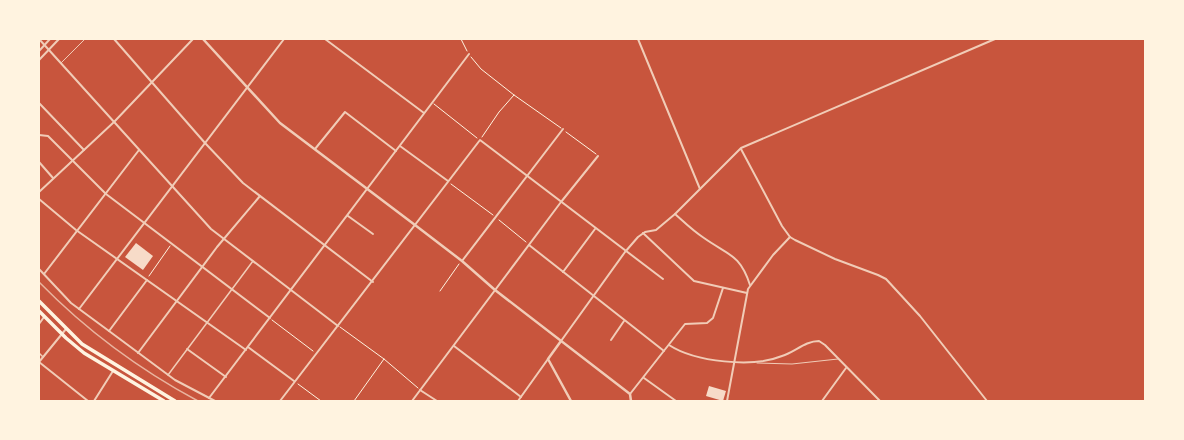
<svg xmlns="http://www.w3.org/2000/svg" width="1184" height="440" font-family="Rubik,sans-serif">
<rect width="100%" height="100%" fill="#c8553d"/>
<g fill="#f7dbc8">
<polygon points="136,243 153,256 143,270 125,257"/>
<polygon points="709,386 726,391 723,401 706,396"/>
</g>
<g fill="none" stroke-linecap="round" stroke-linejoin="round">
<g stroke="#fff3e0" stroke-width="1">
<polyline points="461,39 467,51"/>
<polyline points="471,57 481,69 514,95 561,128"/>
<polyline points="434,104 477,138"/>
<polyline points="566,132 596,154"/>
<polyline points="482,137 499,112 514,95"/>
<polyline points="451,184 493,215"/>
<polyline points="499,220 526,242"/>
<polyline points="149,276 170,246"/>
<polyline points="440,291 459,264"/>
<polyline points="272,320 313,351"/>
<polyline points="340,327 384,359 418,388"/>
<polyline points="298,384 321,401"/>
<polyline points="354,401 384,359"/>
</g>
<g stroke="#f1ccb7" stroke-width="1">
<polyline points="61,63 85,39"/>
<polyline points="757,363 792,364 838,359"/>
</g>
<g stroke="#f1ccb7" stroke-width="1.5">
<polyline points="39,353 43,357"/>
<polyline points="168,375 253,261"/>
</g>
<g stroke="#f1ccb7" stroke-width="2">
<polyline points="39,39 211,229 338,326"/>
<polyline points="114,39 205,143 243,183 373,282"/>
<polyline points="325,39 424,113"/>
<polyline points="638,39 700,189"/>
<polyline points="39,51 50,39"/>
<polyline points="39,60 59,39"/>
<polyline points="39,103 84,150"/>
<polyline points="39,135 48,136 106,194 270,318"/>
<polyline points="400,146 448,181"/>
<polyline points="315,149 345,112 396,151"/>
<polyline points="741,149 782,226 790,237 795,240 835,259 878,275 886,279 920,316 987,401"/>
<polyline points="39,162 53,178"/>
<polyline points="39,192 114,122 193,39"/>
<polyline points="39,199 76,230 246,350"/>
<path d="M675 214C684 222 693 231 704 238 728 255 740 254 750 285"/>
<polyline points="348,216 373,234"/>
<polyline points="643,233 694,281 747,293"/>
<polyline points="529,245 664,351"/>
<polyline points="462,261 563,129"/>
<polyline points="39,269 71,303 109,331 175,380 215,401"/>
<polyline points="563,272 595,229"/>
<polyline points="44,274 139,150"/>
<polyline points="79,309 284,39"/>
<polyline points="39,324 44,317"/>
<polyline points="109,331 147,280"/>
<polyline points="611,340 624,321"/>
<polyline points="561,341 625,252 638,237 645,232 656,230 675,214 741,148 995,39"/>
<path d="M669 345C695 362 753 368 782 356 795 352 805 341 819 341L825 345 880 401"/>
<polyline points="454,346 521,397"/>
<polyline points="248,347 294,381"/>
<polyline points="187,349 226,377"/>
<polyline points="138,353 217,247 260,196"/>
<polyline points="39,362 88,401"/>
<polyline points="39,362 66,329"/>
<polyline points="644,378 676,401"/>
<polyline points="420,390 437,401"/>
<polyline points="630,394 685,324 707,323 713,318 723,288"/>
<polyline points="209,398 469,54"/>
<polyline points="94,401 113,371"/>
<polyline points="280,401 480,140 663,279"/>
<polyline points="412,401 561,202 598,156"/>
<polyline points="518,401 548,359"/>
<polyline points="727,401 748,289 773,255 790,237"/>
<polyline points="822,401 846,368"/>
</g>
<g stroke="#f1ccb7" stroke-width="2.5">
<polyline points="203,39 280,123 415,225 462,261 495,290 630,394 631,401"/>
<polyline points="561,341 548,359 571,401"/>
</g>
<g stroke="#fff3e0" stroke-width="3.5">
<polyline points="39,301 82,344 175,401"/>
<polyline points="39,311 66,338 84,353 164,401"/>
</g>
<path stroke="#e9b49f" stroke-width="1.5" d="M39 282C85 329 140 370 198 401"/>
</g>
<rect width="1184" height="440" fill="none" stroke="#fff3e0" stroke-width="80"/>
</svg>
